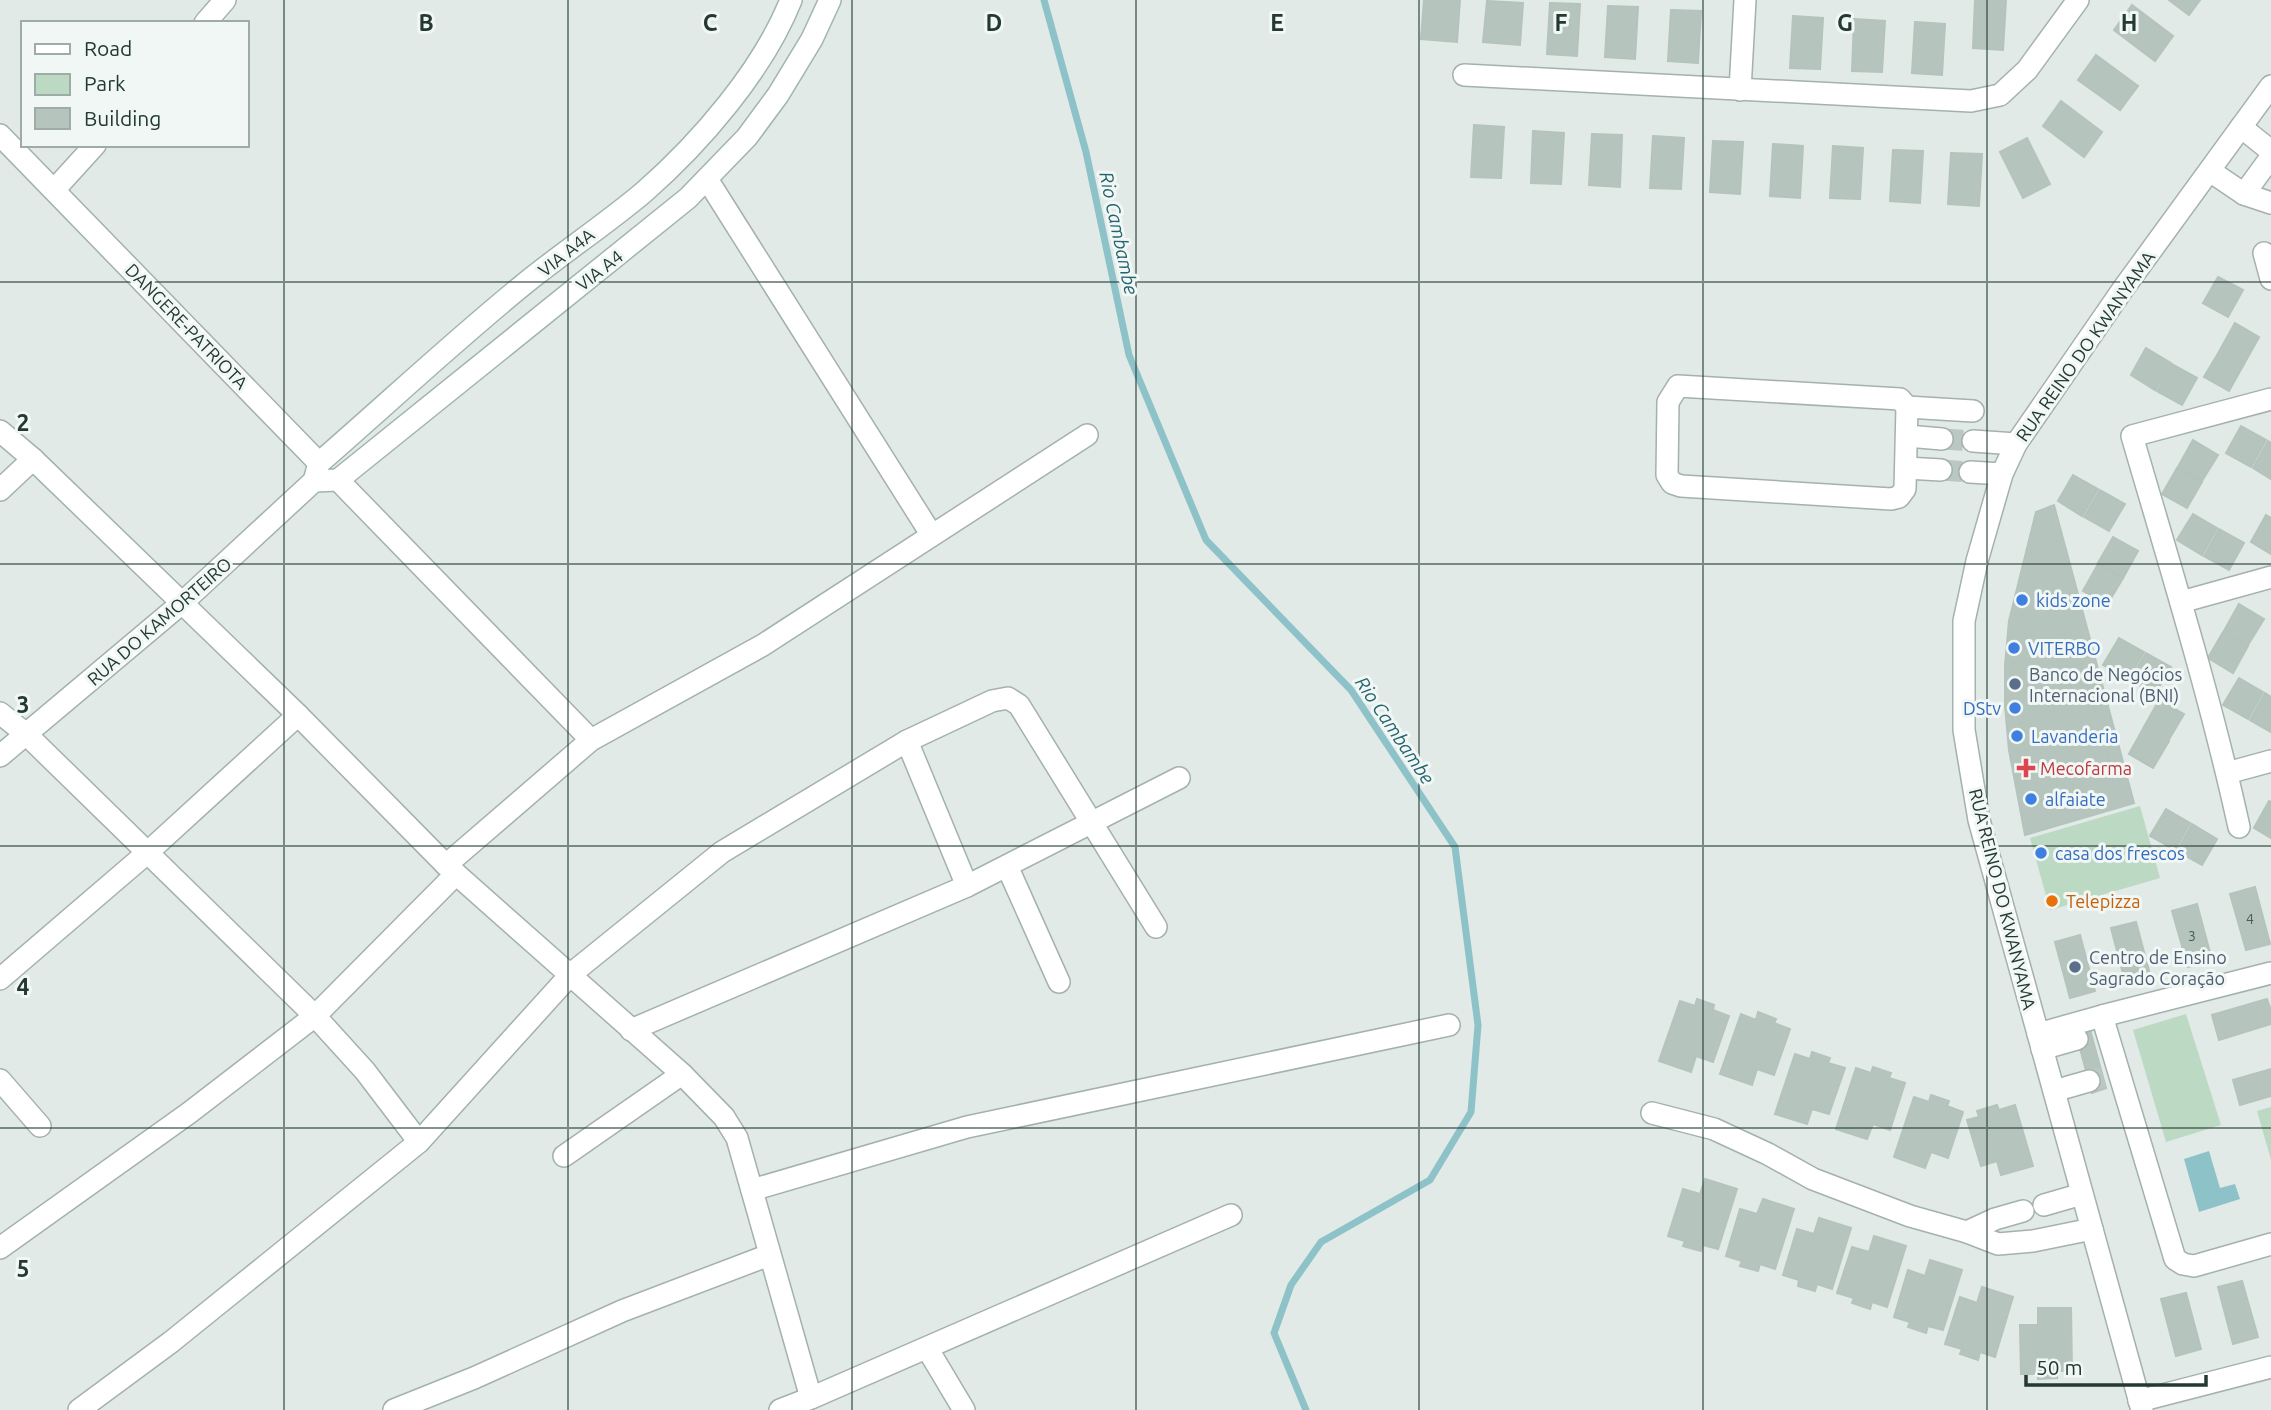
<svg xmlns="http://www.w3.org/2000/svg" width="2271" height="1410" font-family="Ubuntu,sans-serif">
<rect width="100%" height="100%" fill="#e1eae6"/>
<g fill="#bcd9c3">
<polygon points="2140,806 2160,878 2050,910 2030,838"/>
<polygon points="2186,1014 2221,1125 2166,1142 2133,1030"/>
<polygon points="2271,1107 2271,1160 2257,1111"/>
</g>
<polygon fill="#8ec2c9" points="2209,1151 2220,1188 2235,1184 2240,1199 2199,1212 2184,1159"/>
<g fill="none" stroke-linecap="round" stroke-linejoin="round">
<polyline stroke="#8ec2c9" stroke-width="7" points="1044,0 1086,152 1129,355 1206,540 1351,690 1455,847 1478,1025 1471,1112 1430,1180 1321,1242 1291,1285 1274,1333 1306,1410"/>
</g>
<g fill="#b6c4be" stroke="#b4c3bc" stroke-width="2">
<polygon points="1424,0 1460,0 1457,42 1421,39"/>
<polygon points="1975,0 2006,0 2003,50 1973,48"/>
<polygon points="2169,0 2200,0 2189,15"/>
<polygon points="1487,1 1523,3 1520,45 1483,42"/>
<polygon points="1550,3 1580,4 1577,56 1547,54"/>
<polygon points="2132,5 2173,36 2155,61 2114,30"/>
<polygon points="1608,6 1638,7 1635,59 1605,57"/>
<polygon points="1671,10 1701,11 1698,63 1668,61"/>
<polygon points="1793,16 1823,18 1820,69 1790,68"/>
<polygon points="1854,19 1885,21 1882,72 1852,71"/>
<polygon points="1915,22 1945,24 1942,75 1912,73"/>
<polygon points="2096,55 2138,86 2120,110 2078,80"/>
<polygon points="2061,101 2102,132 2084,157 2043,126"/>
<polygon points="1474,125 1504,127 1501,178 1471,177"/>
<polygon points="1533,131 1564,133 1561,184 1531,183"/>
<polygon points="1592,134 1622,135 1620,187 1589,185"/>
<polygon points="1653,136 1684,138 1681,189 1650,188"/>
<polygon points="2027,138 2050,184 2023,198 2000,152"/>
<polygon points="1713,141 1743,142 1740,194 1710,192"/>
<polygon points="1773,144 1803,146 1800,198 1770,196"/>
<polygon points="1833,146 1863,148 1860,199 1830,198"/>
<polygon points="1893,150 1923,151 1920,203 1890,201"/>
<polygon points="1951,153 1982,154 1979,206 1948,204"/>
<polygon points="2218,277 2243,290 2228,317 2203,303"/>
<polygon points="2235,323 2259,337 2244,364 2220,350"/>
<polygon points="2146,348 2171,363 2155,390 2131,375"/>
<polygon points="2220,350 2244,364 2229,391 2204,377"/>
<polygon points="2172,364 2197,378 2182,405 2157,391"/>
<polygon points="2241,426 2266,440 2251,467 2226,453"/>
<polygon points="2193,440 2218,455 2202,481 2178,467"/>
<polygon points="2268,441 2271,443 2271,479 2253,468"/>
<polygon points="2177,468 2202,482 2187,508 2162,494"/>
<polygon points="2073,475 2098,489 2082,516 2058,501"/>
<polygon points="2100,490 2125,504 2109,531 2084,517"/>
<polygon points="2054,505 2134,803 2025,835 2009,750 2005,706 2005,665 2009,621 2036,512"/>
<polygon points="2193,514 2217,528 2202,555 2177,540"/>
<polygon points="2266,515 2271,518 2271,554 2251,542"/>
<polygon points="2219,529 2244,543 2229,570 2204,556"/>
<polygon points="2113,537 2138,551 2123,578 2098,563"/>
<polygon points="2098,564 2123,578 2107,605 2083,591"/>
<polygon points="2239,604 2264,619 2248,645 2224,631"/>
<polygon points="2223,632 2248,646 2233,673 2208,658"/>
<polygon points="2119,638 2144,652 2128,679 2103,665"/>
<polygon points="2146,653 2171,667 2155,694 2130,680"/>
<polygon points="2081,664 2112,770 2101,773 2073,758 2071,750 2040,732 2057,703 2054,694 2071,667"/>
<polygon points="2239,678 2263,692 2248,719 2223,705"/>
<polygon points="2265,693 2271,697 2271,732 2250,720"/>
<polygon points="2159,700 2184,714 2168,741 2144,727"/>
<polygon points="2144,727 2169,741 2153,768 2129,754"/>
<polygon points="2269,801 2271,802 2271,838 2254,828"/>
<polygon points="2166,809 2190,823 2175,850 2150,836"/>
<polygon points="2192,824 2217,839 2202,865 2177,851"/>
<polygon points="2255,887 2270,944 2246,950 2230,894"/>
<polygon points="2197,904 2212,960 2188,967 2172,911"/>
<polygon points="2136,922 2151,978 2126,985 2111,928"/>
<polygon points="2080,935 2095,991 2070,998 2055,942"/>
<polygon points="1697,999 1714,1005 1713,1010 1729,1016 1713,1062 1696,1056 1691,1072 1659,1061 1680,1001 1695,1006"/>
<polygon points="2267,999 2271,1011 2271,1024 2219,1040 2212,1015"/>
<polygon points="1758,1012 1776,1019 1774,1023 1790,1029 1774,1075 1757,1069 1752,1085 1720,1074 1741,1014 1756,1020"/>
<polygon points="2089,1026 2106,1088 2092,1093 2075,1030"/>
<polygon points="1812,1052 1830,1058 1828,1063 1845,1068 1829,1114 1812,1109 1807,1124 1775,1114 1795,1054 1810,1059"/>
<polygon points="1873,1067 1891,1073 1889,1078 1905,1083 1890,1130 1873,1124 1867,1139 1836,1129 1856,1068 1871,1073"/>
<polygon points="2271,1069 2271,1096 2240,1105 2233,1080"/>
<polygon points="1931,1095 1949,1101 1947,1106 1963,1112 1948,1158 1931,1152 1925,1168 1894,1157 1914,1097 1929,1102"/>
<polygon points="1997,1105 1999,1110 2015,1105 2033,1166 2001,1175 1997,1161 1981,1166 1967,1120 1979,1117 1977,1111"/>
<polygon points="1705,1179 1737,1189 1718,1249 1703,1245 1701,1251 1683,1246 1685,1241 1668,1236 1683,1189 1700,1194"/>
<polygon points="1763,1199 1794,1209 1775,1269 1760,1264 1758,1271 1740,1266 1742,1261 1726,1256 1740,1209 1757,1214"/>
<polygon points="1819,1218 1851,1228 1832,1289 1817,1284 1815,1291 1798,1286 1799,1280 1783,1275 1797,1229 1814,1234"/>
<polygon points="1874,1236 1906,1246 1887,1307 1872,1302 1870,1309 1852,1303 1854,1298 1837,1293 1852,1247 1869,1252"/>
<polygon points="1930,1260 1962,1270 1943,1330 1928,1326 1926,1333 1908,1327 1910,1322 1894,1317 1908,1270 1925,1276"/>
<polygon points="2242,1281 2258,1337 2233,1344 2218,1287"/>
<polygon points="1982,1287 2013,1297 1995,1357 1980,1352 1978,1360 1960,1354 1962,1349 1945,1344 1960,1297 1977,1303"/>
<polygon points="2186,1293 2201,1349 2176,1356 2161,1299"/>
<polygon points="2038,1308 2071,1308 2072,1371 2057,1371 2057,1378 2038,1379 2038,1374 2021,1374 2020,1325 2038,1325"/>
</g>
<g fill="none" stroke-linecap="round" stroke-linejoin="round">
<g stroke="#bbc7c2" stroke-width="21" stroke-dasharray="21 10" stroke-linecap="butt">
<polyline points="1942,439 1973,441"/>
<polyline points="1941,470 1970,472"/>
<polyline points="2089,1081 2103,1077"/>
</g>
<defs>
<g id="minor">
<polyline points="205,23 225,0"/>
<polyline points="1464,75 1971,101 2000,95 2027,70 2078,0"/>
<polyline points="1740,90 1745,0"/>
<polyline points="2241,127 2271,151"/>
<polyline points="0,135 319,463"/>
<polyline points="2210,171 2244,194 2271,203"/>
<polyline points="707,179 931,534"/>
<polyline points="55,189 95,145"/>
<polyline points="2244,194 2271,157"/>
<polyline points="2264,253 2271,279"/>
<polygon points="1678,386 1900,399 1907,407 1905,489 1899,497 1891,499 1681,486 1672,483 1667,475 1668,402"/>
<polyline points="1907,407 1973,411"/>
<polyline points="0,431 33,459 298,715 446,865 682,1074 724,1117 737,1138 811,1398"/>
<polyline points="1907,436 1942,439"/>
<polyline points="1973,441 2016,444"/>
<polyline points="1906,468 1941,470"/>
<polyline points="1970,472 2002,474"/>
<polyline points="338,480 591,740"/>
<polyline points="0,490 33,459"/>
<polyline points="2181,602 2271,577"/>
<polyline points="0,713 26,734 315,1016 365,1071 419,1142"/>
<polyline points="907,741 967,886"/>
<polyline points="2227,773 2271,761"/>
<path d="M2239 827C2210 695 2170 566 2132 436L2271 399"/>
<polyline points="446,865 591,740 763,645 1087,435"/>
<polyline points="1007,866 1059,982"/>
<polyline points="0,979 147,853 298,715"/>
<polyline points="2102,1016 2175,1259 2183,1264 2194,1266 2271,1244"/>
<polyline points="631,1030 967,886 1179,778"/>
<polyline points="2038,1034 2102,1016 2271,973"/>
<polyline points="2042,1049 2077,1039"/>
<polyline points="0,1080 40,1126"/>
<polyline points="2054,1091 2089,1081"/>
<polyline points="1652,1113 1714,1129 1768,1154 1813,1179 1910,1216 1967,1232 1998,1244 2033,1241 2092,1229"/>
<polyline points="564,1156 682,1074"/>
<polyline points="752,1190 967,1127 1449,1025"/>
<polyline points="2044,1205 2082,1194"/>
<polyline points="1967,1232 1995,1219 2023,1211"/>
<polyline points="0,1248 189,1113 315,1016 456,874"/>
<polyline points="927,1348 964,1410"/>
<polyline points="2139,1401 2271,1367"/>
<polyline points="79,1410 171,1342 419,1142 571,974 722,852 907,741 992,701 1008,698 1019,705 1156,927"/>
<polyline points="394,1410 474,1378 622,1311 769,1255"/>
<polyline points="780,1410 811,1398 1231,1215"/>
</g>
<g id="tertiary">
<polyline points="0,756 182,603 314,481"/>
<polyline points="2142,1410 1979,820 1964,730 1964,621 1977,561 2002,474 2016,444 2123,289 2271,86"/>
</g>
<path id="secondary" d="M791 0C763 70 701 142 644 192 605 225 562 253 523 285 453 342 387 404 319 463L314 481 338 480 688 198 747 137 778 95 812 39 830 0"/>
</defs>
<use href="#minor" stroke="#a4b1ac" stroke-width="24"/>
<use href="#tertiary" stroke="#a4b1ac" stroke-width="24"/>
<use href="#secondary" stroke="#a1b4ad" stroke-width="24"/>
<use href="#minor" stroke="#fff" stroke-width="21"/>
<use href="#tertiary" stroke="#fff" stroke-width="21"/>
<use href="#secondary" stroke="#fff" stroke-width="21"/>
</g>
<path fill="none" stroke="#233932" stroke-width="2" stroke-opacity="0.55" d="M284 0V1410M568 0V1410M852 0V1410M1136 0V1410M1419 0V1410M1703 0V1410M1987 0V1410M0 282H2271M0 564H2271M0 846H2271M0 1128H2271"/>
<g fill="#3f7fe0" stroke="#f1f7f4" stroke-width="2.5">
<circle cx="2022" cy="600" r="7"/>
<circle cx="2014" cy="648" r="7"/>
<circle cx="2015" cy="708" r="7"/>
<circle cx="2017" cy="736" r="7"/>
<circle cx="2031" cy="799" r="7"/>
<circle cx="2041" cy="853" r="7"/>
</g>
<g fill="#5c6f8a" stroke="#f1f7f4" stroke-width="2.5">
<circle cx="2015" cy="684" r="7"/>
<circle cx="2075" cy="967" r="7"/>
</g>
<path fill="#e0444e" stroke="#f1f7f4" stroke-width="2.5" d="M2022.5 757.5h7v7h7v7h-7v7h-7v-7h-7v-7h7z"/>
<circle fill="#e8710a" stroke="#f1f7f4" stroke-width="2.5" cx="2052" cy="901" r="7"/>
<g text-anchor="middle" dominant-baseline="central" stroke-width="6" stroke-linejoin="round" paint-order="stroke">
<g font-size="14" fill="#485c55">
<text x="2250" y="919">4</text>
<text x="2192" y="936">3</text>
</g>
<g font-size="18" fill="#233932" stroke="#f1f7f4">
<text transform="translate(566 252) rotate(-38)">VIA A4A</text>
<text transform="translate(599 270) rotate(-38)">VIA A4</text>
<text transform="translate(187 326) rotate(46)">DANGERE-PATRIOTA</text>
<text transform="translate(2085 346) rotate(-55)">RUA REINO DO KWANYAMA</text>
<text transform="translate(159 621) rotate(-41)">RUA DO KAMORTEIRO</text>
<text transform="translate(2003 899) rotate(76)">RUA REINO DO KWANYAMA</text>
</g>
<g font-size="18" fill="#366cbe" stroke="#f1f7f4" text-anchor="start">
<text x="2036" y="600">kids zone</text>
<text x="2028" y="648">VITERBO</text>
<text x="2001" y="708" text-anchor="end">DStv</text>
<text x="2031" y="736">Lavanderia</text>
<text x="2045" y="799">alfaiate</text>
<text x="2055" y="853">casa dos frescos</text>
</g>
<g font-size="18" fill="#4e5e75" stroke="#f1f7f4" text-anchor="start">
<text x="2029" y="674">Banco de Negócios<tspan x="2029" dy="21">Internacional (BNI)</tspan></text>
<text x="2089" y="957">Centro de Ensino<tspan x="2089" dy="21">Sagrado Coração</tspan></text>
</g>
<g font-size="18" fill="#be3a42" stroke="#f1f7f4" text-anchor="start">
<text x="2040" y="768">Mecofarma</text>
</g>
<g font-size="18" fill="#c56008" stroke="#f1f7f4" text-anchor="start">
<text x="2066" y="901">Telepizza</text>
</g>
<g font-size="19" font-style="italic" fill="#24646e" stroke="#f1f7f4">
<text transform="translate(1119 233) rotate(78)">Rio Cambambe</text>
<text transform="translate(1395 730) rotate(56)">Rio Cambambe</text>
</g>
</g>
<g font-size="23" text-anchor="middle" font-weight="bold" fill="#233932" stroke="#f1f7f4" stroke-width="6" stroke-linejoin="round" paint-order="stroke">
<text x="426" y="31">B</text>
<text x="710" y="31">C</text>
<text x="994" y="31">D</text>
<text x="1277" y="31">E</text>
<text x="1561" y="31">F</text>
<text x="1845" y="31">G</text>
<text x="2129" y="31">H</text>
<text x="23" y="431">2</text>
<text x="23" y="713">3</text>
<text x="23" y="995">4</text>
<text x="23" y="1277">5</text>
</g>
<rect x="21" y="21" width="228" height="126" fill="#f1f7f4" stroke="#9faba6" stroke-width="2"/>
<rect x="35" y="44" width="35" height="10" fill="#ffffff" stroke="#9faba6" stroke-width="2"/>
<text x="84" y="56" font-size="21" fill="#233932">Road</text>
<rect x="35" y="74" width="35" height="21" fill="#bcd9c3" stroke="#9faba6" stroke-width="2"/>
<text x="84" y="91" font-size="21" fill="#233932">Park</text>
<rect x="35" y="108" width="35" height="21" fill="#b6c4be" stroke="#9faba6" stroke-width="2"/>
<text x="84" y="126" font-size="21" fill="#233932">Building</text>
<path d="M2026 1375v10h180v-10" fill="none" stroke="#233932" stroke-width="3.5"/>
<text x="2036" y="1375" font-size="21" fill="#233932" stroke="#f1f7f4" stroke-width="5" paint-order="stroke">50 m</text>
</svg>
